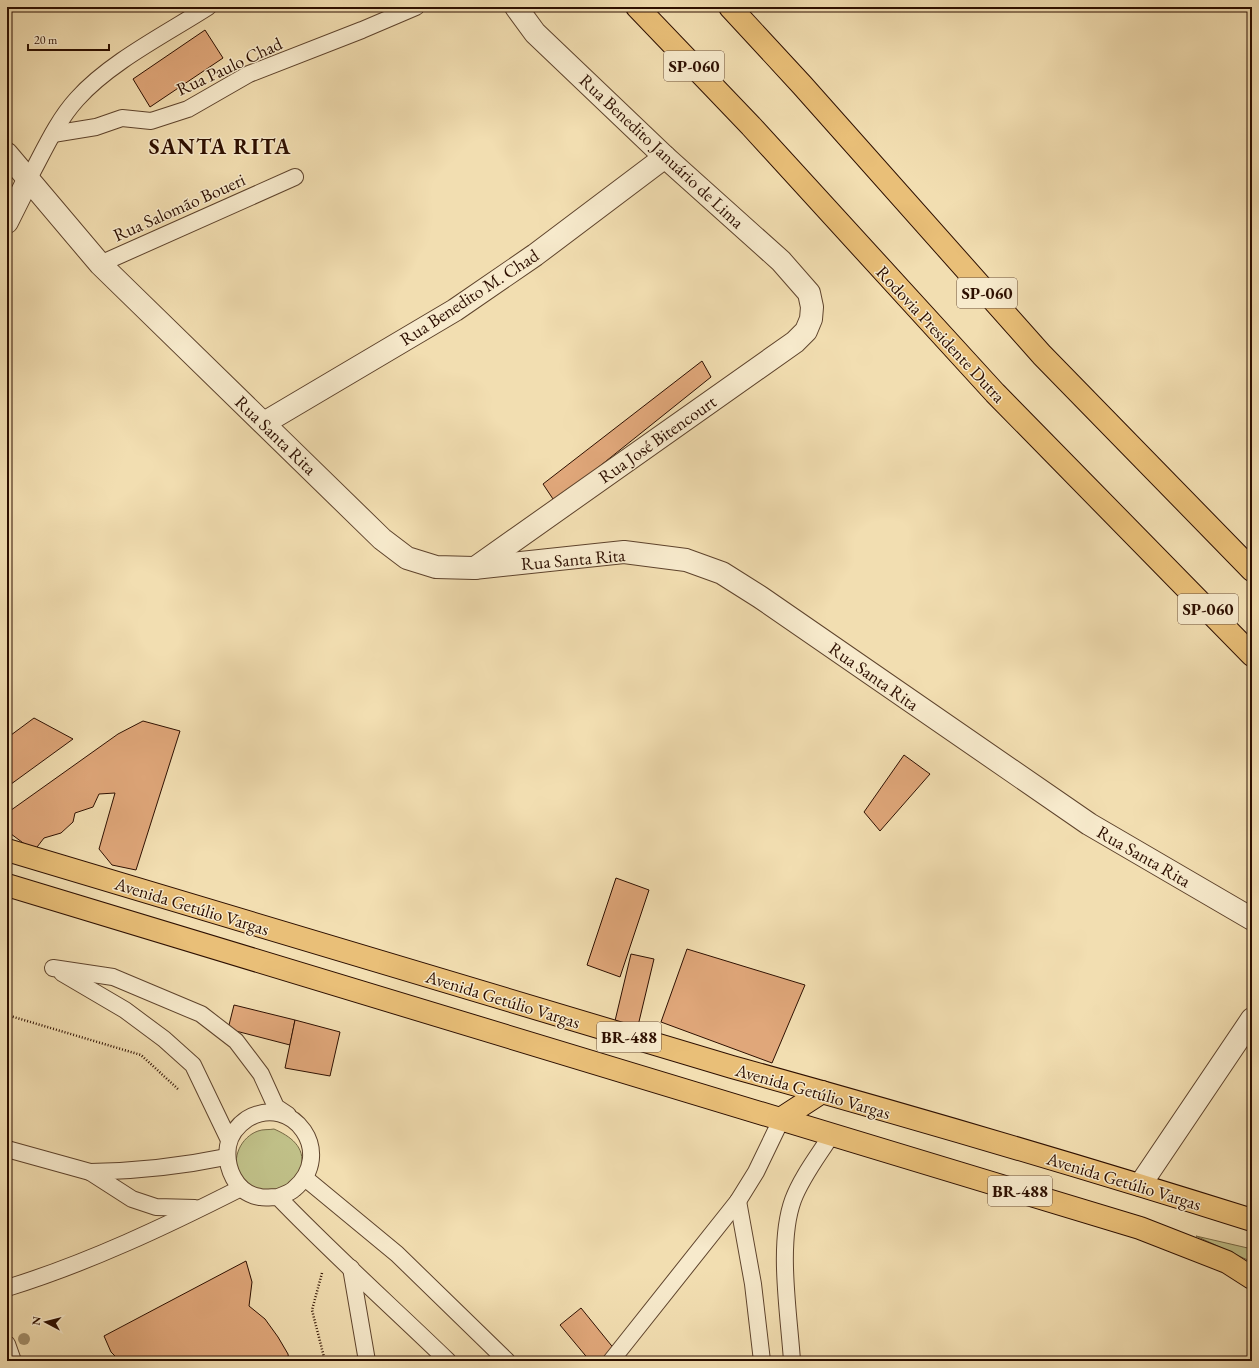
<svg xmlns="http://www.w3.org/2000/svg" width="1259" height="1368" font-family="'EB Garamond',serif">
<rect width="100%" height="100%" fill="#f2deb1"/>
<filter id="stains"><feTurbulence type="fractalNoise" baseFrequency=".005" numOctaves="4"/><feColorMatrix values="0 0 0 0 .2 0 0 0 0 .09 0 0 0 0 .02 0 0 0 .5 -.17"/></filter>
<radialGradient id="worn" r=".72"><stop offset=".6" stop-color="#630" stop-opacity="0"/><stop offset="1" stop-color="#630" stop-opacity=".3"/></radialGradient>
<g fill="#c0c088" stroke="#766844">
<path d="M274 1129C290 1136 306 1147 301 1167 299 1174 291 1183 287 1189L261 1194C255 1189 242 1182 239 1175 231 1158 241 1137 258 1131 263 1129 269 1130 274 1129Z"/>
<polygon points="1196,1236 1252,1249 1252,1262"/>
</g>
<g fill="#e0a77a" stroke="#2d0f00">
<polygon points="205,30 223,58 150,107 133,79"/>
<polygon points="702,361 711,377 555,502 543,484"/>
<polygon points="34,718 73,739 7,787 7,738"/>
<polygon points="143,721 180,731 136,870 112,865 99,849 115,793 99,794 93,807 75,813 73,822 61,833 44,838 34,851 7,831 7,813 118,734"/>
<polygon points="904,755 930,774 880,831 864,812"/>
<polygon points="616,878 649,890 620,977 587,965"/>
<polygon points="687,949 805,985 772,1063 661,1022"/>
<polygon points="631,954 654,959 637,1030 614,1025"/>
<polygon points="234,1005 295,1020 290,1045 228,1029"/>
<polygon points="295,1020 340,1032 330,1076 285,1068"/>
<polygon points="246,1261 252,1282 249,1306 265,1319 278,1337 288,1354 289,1361 120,1361 111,1352 104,1336"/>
<polygon points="581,1308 624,1361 590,1361 560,1325"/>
</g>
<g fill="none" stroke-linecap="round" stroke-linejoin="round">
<defs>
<g id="lane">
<polyline points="53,134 96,127 122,118 151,121 188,109 249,74 362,30 416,7"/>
<path d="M28 180C43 153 56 122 77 99 110 62 166 34 208 7"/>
<polyline points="100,264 295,177"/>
<polyline points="53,968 113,977 201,1014 236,1041 261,1074 276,1107 288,1115"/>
<polyline points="62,973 125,1010 164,1039 193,1065 229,1140"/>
<polyline points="7,1149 90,1172 132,1199 156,1207 195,1208"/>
<path d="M90 1172C139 1171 178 1167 226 1157"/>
<polyline points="305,1178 397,1254 507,1361"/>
<path d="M278 1197C283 1195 290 1193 294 1189 336 1154 293 1092 247 1119 238 1125 230 1135 228 1146 225 1167 235 1193 260 1197 265 1198 272 1197 278 1197 333 1254 391 1306 448 1361"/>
<polyline points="738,1201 753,1284 762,1361"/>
<polyline points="351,1268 367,1361"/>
<path d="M7 1288C88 1263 166 1226 241 1188"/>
<polyline points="7,1344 13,1361"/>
<polyline points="611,1361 738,1201 756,1172 782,1118"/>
<path d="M792 1361C789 1314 777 1244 793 1200 802 1176 819 1155 832 1134"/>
</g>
<g id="street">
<polyline points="7,154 100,264 382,539 407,558 436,567 474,568 624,552 686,560 722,573 760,597 1089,824 1252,919"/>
<polyline points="7,222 28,180"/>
<polyline points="264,423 455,310 535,255 665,157"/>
<polyline points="475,568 795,342 806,331 811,319 812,307 809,293 781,261 665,157 535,33 516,7"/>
<polyline points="1140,1185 1252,1019"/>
</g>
<g id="primary">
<path d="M7 850 732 1067C906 1115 1080 1166 1252 1220"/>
<polyline points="7,885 1140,1228 1227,1262 1252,1278"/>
<polyline points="782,1118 822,1092"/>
</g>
<g id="highway">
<polyline points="637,7 751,126 995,393 1252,655"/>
<polyline points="730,7 802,85 1042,355 1252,570"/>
</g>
</defs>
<use href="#lane" stroke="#5e432c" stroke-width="18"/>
<use href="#street" stroke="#5e432c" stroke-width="24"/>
<use href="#primary" stroke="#2d0f00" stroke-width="24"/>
<use href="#highway" stroke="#2d0f00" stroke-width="24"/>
<g stroke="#2d0f00" stroke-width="2.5" stroke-dasharray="1 2" stroke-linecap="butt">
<polyline points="7,1015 141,1055 179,1090"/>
<polyline points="322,1273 312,1310 325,1361"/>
</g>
<use href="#lane" stroke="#f7eacc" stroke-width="16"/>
<use href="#street" stroke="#f7eacc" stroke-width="22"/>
<use href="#primary" stroke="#e9bf78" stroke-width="22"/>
<use href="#highway" stroke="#e9bf78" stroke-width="22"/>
</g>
<circle fill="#a28e6a" cx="24" cy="1339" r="6"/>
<g text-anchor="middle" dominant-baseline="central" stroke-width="3" stroke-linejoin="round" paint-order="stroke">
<g fill="#f7eacc" stroke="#6a513d" stroke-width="1">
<rect x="664" y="51" width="60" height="30" rx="3"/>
<rect x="957" y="278" width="60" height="30" rx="3"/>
<rect x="1178" y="594" width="60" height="30" rx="3"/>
<rect x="597" y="1022" width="64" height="30" rx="3"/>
<rect x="988" y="1176" width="64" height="30" rx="3"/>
</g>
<g font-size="17" font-weight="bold" fill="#2d0f00">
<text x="694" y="66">SP-060</text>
<text x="987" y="293">SP-060</text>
<text x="1208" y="609">SP-060</text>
<text x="629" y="1037">BR-488</text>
<text x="1020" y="1191">BR-488</text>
</g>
<g font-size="18" fill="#2d0f00" stroke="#f7eacc">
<text transform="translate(229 66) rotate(-25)">Rua Paulo Chad</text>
<text transform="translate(662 151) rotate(43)">Rua Benedito Januário de Lima</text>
<text transform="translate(179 207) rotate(-24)">Rua Salomão Boueri</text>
<text transform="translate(469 297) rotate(-33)">Rua Benedito M. Chad</text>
<text transform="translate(941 334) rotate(47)">Rodovia Presidente Dutra</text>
<text transform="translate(276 435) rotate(44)">Rua Santa Rita</text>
<text transform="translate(657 439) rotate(-35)">Rua José Bitencourt</text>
<text transform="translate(573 559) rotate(-5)">Rua Santa Rita</text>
<text transform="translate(874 676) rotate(35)">Rua Santa Rita</text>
<text transform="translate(1144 856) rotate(30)">Rua Santa Rita</text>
<text transform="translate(192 906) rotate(17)">Avenida Getúlio Vargas</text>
<text transform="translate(503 999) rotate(17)">Avenida Getúlio Vargas</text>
<text transform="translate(813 1091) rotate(16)">Avenida Getúlio Vargas</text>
<text transform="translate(1124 1181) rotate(17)">Avenida Getúlio Vargas</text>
</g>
<g font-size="22" font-weight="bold" letter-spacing="1" fill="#2d0f00" stroke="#f7eacc">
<text x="220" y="146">SANTA RITA</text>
</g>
</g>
<rect width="1259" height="1368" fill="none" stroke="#f2deb1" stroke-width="24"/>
<rect x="8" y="8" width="1243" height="1352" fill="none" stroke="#2d0f00" stroke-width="2"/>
<rect x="12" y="12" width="1235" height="1344" fill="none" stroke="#2d0f00"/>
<g transform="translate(46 1322) rotate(277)" stroke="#f7eacc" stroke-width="3" paint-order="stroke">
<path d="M0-3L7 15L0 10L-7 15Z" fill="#2d0f00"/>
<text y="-6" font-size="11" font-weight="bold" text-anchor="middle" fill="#2d0f00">N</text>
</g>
<path d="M28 44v6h81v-6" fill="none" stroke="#2d0f00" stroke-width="2"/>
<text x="34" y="44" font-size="12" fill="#2d0f00" stroke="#f7eacc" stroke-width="3" paint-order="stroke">20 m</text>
<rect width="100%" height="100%" filter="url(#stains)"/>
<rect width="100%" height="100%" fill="url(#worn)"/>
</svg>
